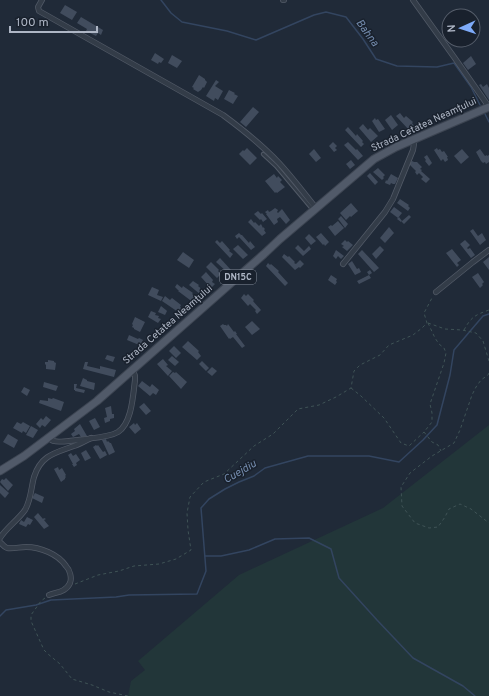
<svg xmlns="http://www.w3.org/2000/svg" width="489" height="696" font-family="Overpass,sans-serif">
<rect width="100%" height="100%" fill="#202a38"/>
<polygon fill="#223639" points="489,425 489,696 128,696 131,681 145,670 138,661 239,575 383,508"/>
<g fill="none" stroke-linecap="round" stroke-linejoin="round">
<g stroke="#334560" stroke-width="1.5">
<polyline points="161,0 171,13 182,22 227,31 256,40 314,15 326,12 346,17 363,39 376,59 397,66 437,67 454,63 471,87 480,105"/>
<polyline points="485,114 489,122"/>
<polyline points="205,556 221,556 249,550 275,539 309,538 331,549 339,578 377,620 413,658 463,686 475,696"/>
<polyline points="0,616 6,610 36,605 51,600 116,597 129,595 197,594 206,571 201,508 209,499 225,489 239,482 254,476 265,468 308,456 369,456 399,462 423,440 437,425 450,375 454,350 483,316 489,314"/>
</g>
</g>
<g fill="#414c5d">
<polygon points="65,5 77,12 72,20 60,13"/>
<polygon points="81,17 103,30 101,35 98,33 96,36 86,31 87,29 77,23"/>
<polygon points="155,53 164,59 161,63 159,62 158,64 151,60"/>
<polygon points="172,55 182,61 177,68 168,63"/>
<polygon points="471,56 476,64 468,70 463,63"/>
<polygon points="199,75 205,79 205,80 207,82 204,88 203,87 201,90 198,92 193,89 194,88 192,87"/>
<polygon points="216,80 219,82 215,86 223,91 218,100 215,98 214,101 206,96"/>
<polygon points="481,84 483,87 487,84 489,88 489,100 479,85"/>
<polygon points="229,90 235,93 234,94 238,96 233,104 224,99"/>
<polygon points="253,107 259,112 246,127 240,122"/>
<polygon points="400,113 404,118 406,116 413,122 412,123 414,126 409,130 396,116"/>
<polygon points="391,115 398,125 392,130 385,120"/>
<polygon points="375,118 376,120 378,119 385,129 379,132 372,121"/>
<polygon points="363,124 368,130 370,128 378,136 371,142 359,128"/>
<polygon points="348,127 356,136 357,134 363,141 362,142 364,144 361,147 345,130"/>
<polygon points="333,142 337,146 335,148 337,150 334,152 329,146"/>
<polygon points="348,142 356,150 357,149 363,156 358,160 344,145"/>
<polygon points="247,148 257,158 250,165 239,154 243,150 244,151"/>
<polygon points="437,148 438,150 440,149 442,152 444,151 448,157 447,157 448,160 445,162 443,159 441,161 434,150"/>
<polygon points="314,149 321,158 316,162 309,154"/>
<polygon points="462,149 469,157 461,164 454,156"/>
<polygon points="480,149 485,156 487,155 487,156 489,155 489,162 486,164 485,162 483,163 481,161 476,152"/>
<polygon points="427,155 432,163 429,166 425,161 426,160 424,157"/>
<polygon points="351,160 355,165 350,169 346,164"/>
<polygon points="412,161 414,162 417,162 422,167 420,169 422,170 421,171 430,179 426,183 421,179 423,177 419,173 417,175 415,172 416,171 409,164"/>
<polygon points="378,168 385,175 383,177 384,178 382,180 373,172"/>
<polygon points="370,173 378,182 375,185 367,176"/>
<polygon points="274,174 277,178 278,176 282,180 280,182 285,187 277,193 276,192 275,193 265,181"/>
<polygon points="391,174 398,178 395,184 393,184 391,183 390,185 385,183 386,180 387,181"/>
<polygon points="400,199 409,205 408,206 410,208 408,211 397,203"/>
<polygon points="351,203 358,211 351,217 350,216 346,220 340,213"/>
<polygon points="394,207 402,213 398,218 390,212"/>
<polygon points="275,208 278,210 277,212 278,213 282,209 290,220 286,224 280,217 277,219 278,222 274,225 266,214 267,214 265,212 268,210 269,212 271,211"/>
<polygon points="258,211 261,214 262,213 267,219 263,222 261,219 260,220 254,214"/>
<polygon points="409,215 411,217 404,224 401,221 401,222 397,219 399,217 402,221"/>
<polygon points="341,216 348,224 345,228 339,220 338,219"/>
<polygon points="251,219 254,223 255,222 259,226 261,224 263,228 263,227 265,229 264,230 266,233 262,236 248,222"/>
<polygon points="338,221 344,228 335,236 328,227 331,225 332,226"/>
<polygon points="389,227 394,233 385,243 380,238"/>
<polygon points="473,229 478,236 482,233 486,240 480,245 470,231"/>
<polygon points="239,233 241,235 242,235 249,243 250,241 255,247 251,250 239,237 237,239 235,236"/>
<polygon points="321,233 329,242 325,246 324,244 323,245 316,237"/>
<polygon points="309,234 316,241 311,245 305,238"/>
<polygon points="217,240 220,243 222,241 230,250 229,251 233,254 230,258 215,242"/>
<polygon points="345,240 347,242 348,241 353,245 347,251 342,247 344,246 341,244"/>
<polygon points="465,240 470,245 467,248 468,249 470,248 475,255 471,258 460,244"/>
<polygon points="238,245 248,255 243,259 233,249"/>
<polygon points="298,245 304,251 309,246 311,249 303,256 295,248"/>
<polygon points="380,246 384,250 376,259 372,254"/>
<polygon points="452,249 461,260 457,263 459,265 457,267 446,253"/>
<polygon points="336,250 344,256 341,259 338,256 336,259 333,256"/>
<polygon points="362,250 379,268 374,272 358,254"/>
<polygon points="183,252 194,260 189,268 177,260"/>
<polygon points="284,254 288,257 289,256 295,262 294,263 296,264 300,260 304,264 300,268 299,267 295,270 282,257"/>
<polygon points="489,257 489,270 483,262"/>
<polygon points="220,258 231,270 228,273 216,262"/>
<polygon points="352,261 357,269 359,268 361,272 355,275 348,264"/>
<polygon points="211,262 219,270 218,271 221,274 217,278 206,267"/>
<polygon points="268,263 270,265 271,264 279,271 278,272 288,283 285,286 266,266"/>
<polygon points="370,270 372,273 369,275 371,278 359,284 357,281 369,275 367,272"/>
<polygon points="206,272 213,280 212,282 215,284 211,288 201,277"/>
<polygon points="478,273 484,282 482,284 483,285 480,288 472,277"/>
<polygon points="331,275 337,279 336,281 337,282 335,285 328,280"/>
<polygon points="193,281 199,285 198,286 204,291 201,295 189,285"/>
<polygon points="177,284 182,288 183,286 193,293 192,294 198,299 194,303 178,291 179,291 175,287"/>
<polygon points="152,287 159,290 157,295 163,297 161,301 148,295"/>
<polygon points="244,294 246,296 248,294 254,300 253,301 261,310 257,314 255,311 256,310 250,304 248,306 241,298"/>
<polygon points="165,296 170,300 172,298 181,305 180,307 184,310 181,314 162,301"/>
<polygon points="161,306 166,310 167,311 165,315 158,312"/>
<polygon points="151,311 156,313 155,315 159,316 158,318 161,319 158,323 148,317"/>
<polygon points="135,317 145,322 140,332 134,329 134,328 132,327 133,325 132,324"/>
<polygon points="252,321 260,329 252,335 245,327"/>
<polygon points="223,324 224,325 226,325 227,326 228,324 234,332 235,331 237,334 236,334 245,346 242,348 233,337 230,339 230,338 229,339 220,326"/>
<polygon points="129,335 138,339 139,338 143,340 142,342 146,343 144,347 127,340"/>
<polygon points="188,341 199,351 198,352 201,356 197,360 182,347"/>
<polygon points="174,346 181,353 176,358 169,351"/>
<polygon points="107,355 115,357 113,362 105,359"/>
<polygon points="172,356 179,362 175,366 168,360"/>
<polygon points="163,359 168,365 166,366 172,371 168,376 157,364"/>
<polygon points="48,360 54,361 54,362 56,363 55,370 46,369 46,365 45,364 45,362 48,362"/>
<polygon points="202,361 209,368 206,371 199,364"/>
<polygon points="85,362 88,362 87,366 100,369 100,366 116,370 114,377 83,369"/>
<polygon points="212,367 217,371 212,376 207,372"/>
<polygon points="173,372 175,373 176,372 187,382 181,389 169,376"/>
<polygon points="83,378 87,380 87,381 95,383 94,390 80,386"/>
<polygon points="142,381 150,387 152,384 159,390 156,395 153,393 150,396 138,386"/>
<polygon points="44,382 58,386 56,391 43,387"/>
<polygon points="74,384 77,384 76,388 85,390 84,393 75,391 75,390 74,390"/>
<polygon points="24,387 30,390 27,396 21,392"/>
<polygon points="48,398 52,399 53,398 64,402 61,411 39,403 40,400 48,401"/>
<polygon points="144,403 151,411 146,415 139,407"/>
<polygon points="111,406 112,414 114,414 114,418 110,419 110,421 105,423 104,418 107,417 105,408"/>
<polygon points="46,416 51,420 45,427 42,425 40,428 36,424 41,418 43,420"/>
<polygon points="95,418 100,427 94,430 89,421"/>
<polygon points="17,422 21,424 23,422 30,426 26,433 23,431 22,433 13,428"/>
<polygon points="134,423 135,425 137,423 141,429 135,434 129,427"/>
<polygon points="80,424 87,436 81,437 79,434 73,437 71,434 75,431 74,429"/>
<polygon points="31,426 38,430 33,438 26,435"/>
<polygon points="8,434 18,440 14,448 3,442"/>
<polygon points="106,439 107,442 108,441 110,443 111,443 115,452 109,455 102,440"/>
<polygon points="96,445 97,446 98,445 103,452 105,451 107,455 100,459 93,447"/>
<polygon points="86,450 91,458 85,461 81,453"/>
<polygon points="71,453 73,456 76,454 80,460 76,463 77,465 74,467 72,464 73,464 68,455"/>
<polygon points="58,467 59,470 62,468 66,475 65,476 66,477 65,478 65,479 61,482 54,469"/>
<polygon points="6,478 13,485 8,491 0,482 2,479 4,480"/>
<polygon points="0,485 9,493 5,498 0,493"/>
<polygon points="35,493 44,497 42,503 32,498"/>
<polygon points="38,513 43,519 44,518 46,519 44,520 49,526 44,529 34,517"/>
<polygon points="27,517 33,520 30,525 28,524 26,527 19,524 21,520 24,522"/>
</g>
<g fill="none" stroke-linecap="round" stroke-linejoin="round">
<defs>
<polyline id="service" points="263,154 276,166 313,210"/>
<g id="minor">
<path d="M42 0 38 7 39 11 223 115C242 129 262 145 279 163 292 177 304 193 316 208"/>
<polyline points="283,0 284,0"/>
<polyline points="413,0 454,57 489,107"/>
<polyline points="343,264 385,212 393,199 413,150 414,144 414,139"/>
<polyline points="436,292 473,262 489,250"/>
<path d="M49 438C50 439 52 441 54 441 59 443 73 440 78 440 90 438 108 438 118 432 132 423 133 395 135 380V376L133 370"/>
<path d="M0 538C6 528 18 520 25 510 31 500 31 488 34 477 41 455 55 453 74 446 80 444 85 441 91 438"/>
<path d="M0 542C2 544 4 547 7 548 13 549 20 547 26 547 40 547 58 554 66 566 70 570 72 578 70 583 66 592 57 592 49 595"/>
</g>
<polyline id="primary" points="0,471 24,456 97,401 264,254 280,239 374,159 396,147 489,107"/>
</defs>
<use href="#service" stroke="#515966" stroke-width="4.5"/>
<use href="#minor" stroke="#515966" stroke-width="6"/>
<use href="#primary" stroke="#3d4552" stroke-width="9"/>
<g stroke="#3f5356" stroke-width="1" stroke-dasharray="3 3" stroke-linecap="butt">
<polyline points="428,323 435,338 439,344 444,348 446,353 444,363 430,404 432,413 432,422 424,432 432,442 438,445 441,451"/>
<polyline points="428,323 445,329 462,330 476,333 483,341 489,361"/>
<path d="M464 330C471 317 475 315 489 310"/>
<polyline points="489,373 488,375 481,380 476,387 472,395 460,430 454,443 432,456 410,473 401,487 402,506 415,523 429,528 438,527 445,517 449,509 460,504 471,509 489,523"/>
<polyline points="351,388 361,396 384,418 401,443 409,446 424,432"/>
<polyline points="75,584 98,575 119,571 134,566 159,564 176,559 191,550 188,530 187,513 190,497 204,482 224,474 254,446 273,434 298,409 319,405 336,397 351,388 354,371 360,365 380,355 389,345 413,335 422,328 427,323 424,313 433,296"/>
<polyline points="45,598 41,601 31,615 31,621 44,650 48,654 60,664 72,679 92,685 109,692 128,696"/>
</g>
<use href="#service" stroke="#333c48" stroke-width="2.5"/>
<use href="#minor" stroke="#333c48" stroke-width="4.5"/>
<use href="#primary" stroke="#515a69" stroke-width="7"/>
</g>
<g text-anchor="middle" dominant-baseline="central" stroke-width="3" stroke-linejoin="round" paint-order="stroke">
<rect fill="#19212d" stroke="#818997" stroke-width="1" x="220" y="270" width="36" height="14" rx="3"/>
<g font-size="9" font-weight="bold" fill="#aeb6c5">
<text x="238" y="277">DN15C</text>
</g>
<g font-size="10" fill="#aeb6c5" stroke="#19212d">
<text transform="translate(424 125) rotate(-25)">Strada Cetatea Neamțului</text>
<text transform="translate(168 325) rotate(-41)">Strada Cetatea Neamțului</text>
</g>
<g font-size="11" font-style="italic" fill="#748cae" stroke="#19212d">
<text transform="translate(367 33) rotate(54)">Bahna</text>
<text transform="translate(240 472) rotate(-30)">Cuejdiu</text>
</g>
</g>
<g transform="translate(461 28) rotate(267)"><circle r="19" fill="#19212d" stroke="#555d6a"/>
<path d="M0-3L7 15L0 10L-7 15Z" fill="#7eabf9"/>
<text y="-6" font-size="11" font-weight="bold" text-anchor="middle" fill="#aeb6c5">N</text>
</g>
<path d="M10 26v6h87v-6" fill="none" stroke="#aeb6c5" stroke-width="2"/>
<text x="16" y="26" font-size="12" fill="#aeb6c5" stroke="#19212d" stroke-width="3" paint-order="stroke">100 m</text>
</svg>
